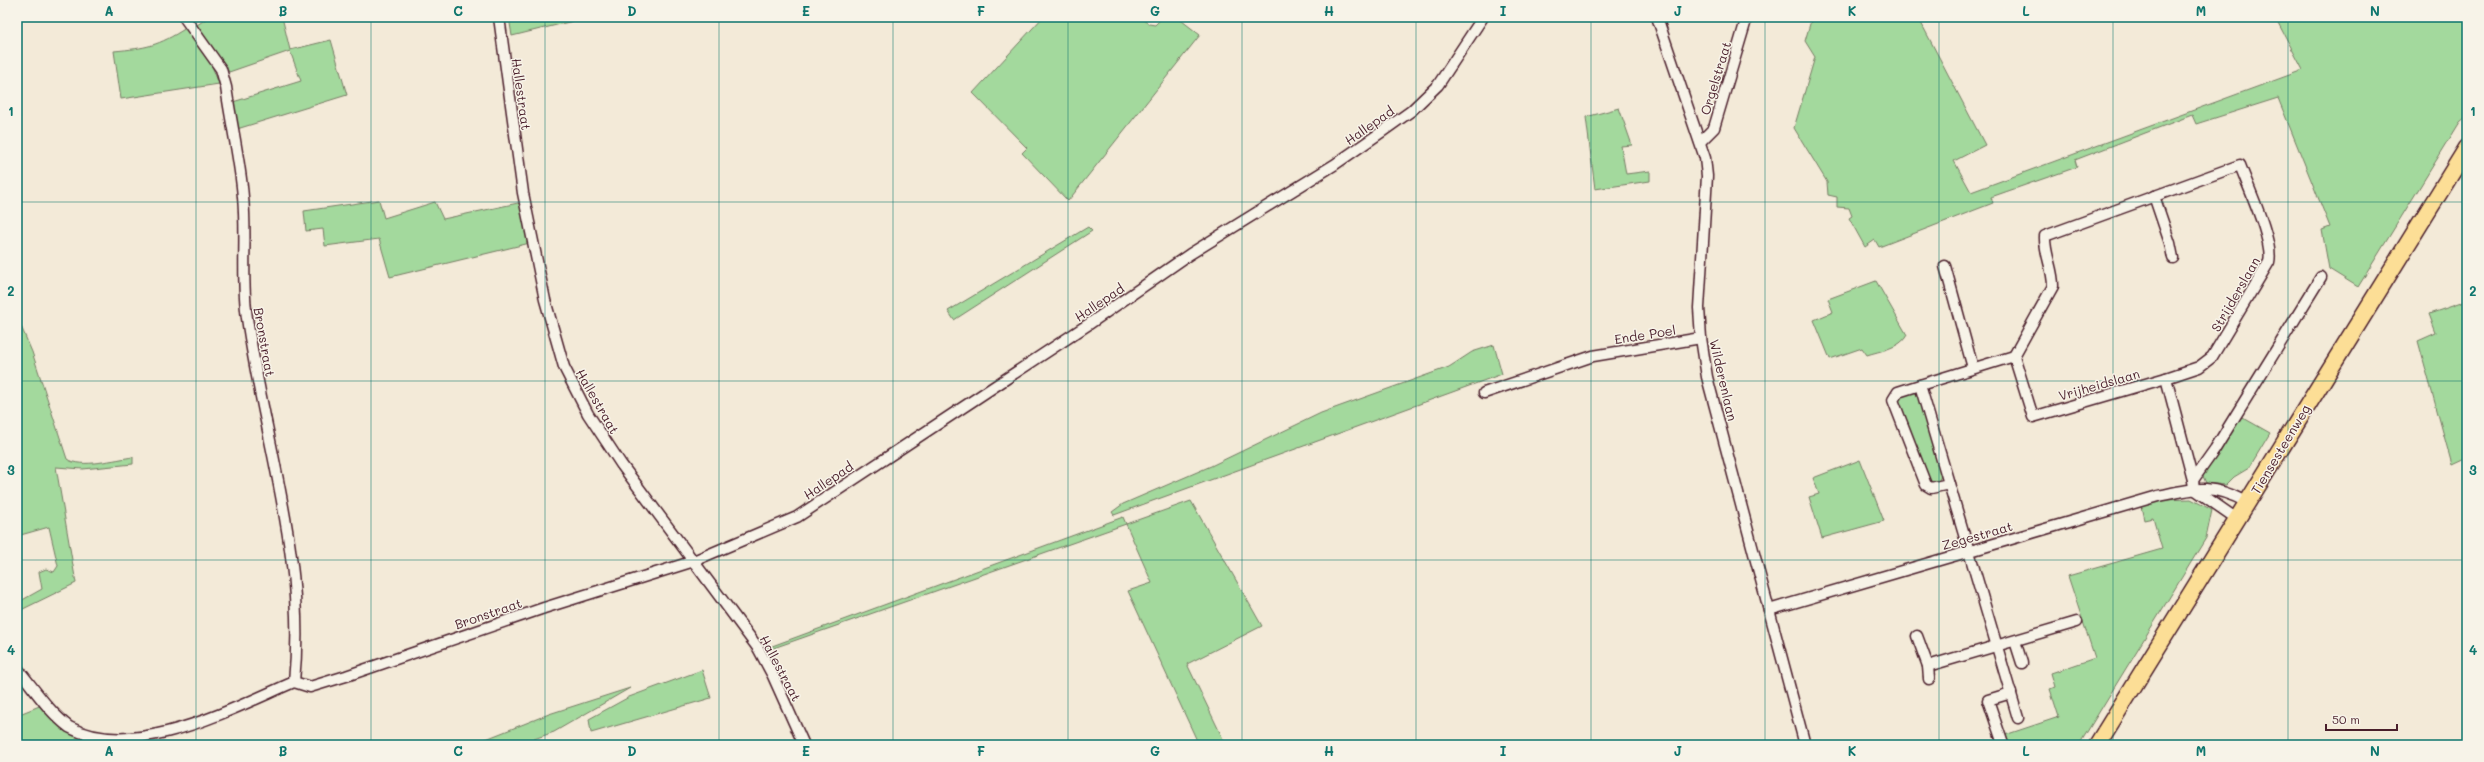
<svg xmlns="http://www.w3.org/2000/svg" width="2484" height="762" font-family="Mali,sans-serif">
<rect width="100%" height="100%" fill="#f3ead8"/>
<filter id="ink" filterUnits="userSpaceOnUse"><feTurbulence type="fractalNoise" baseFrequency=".025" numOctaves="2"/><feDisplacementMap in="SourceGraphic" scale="8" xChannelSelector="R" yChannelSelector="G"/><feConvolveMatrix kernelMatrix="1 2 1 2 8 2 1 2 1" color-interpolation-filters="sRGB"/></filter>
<g filter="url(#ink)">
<g fill="#a3d99d" stroke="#767c64">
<polygon points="209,17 282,17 290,50 331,40 347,95 237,129 233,102 301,81 290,51 229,72 197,25"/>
<polygon points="509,17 573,17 573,21 512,36"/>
<polygon points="1043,17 1139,17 1149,24 1155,25 1163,17 1177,17 1200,35 1068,201 1022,153 1027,148 973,93"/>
<polygon points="1812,17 1918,17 1985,145 1954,161 1971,192 2303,70 2275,17 2467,17 2467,116 2460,122 2358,287 2329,269 2322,230 2330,227 2278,98 2196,124 2192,115 2075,160 2077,167 1991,197 1993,203 1879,247 1875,240 1865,247 1849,218 1852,216 1849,208 1837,207 1837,197 1828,195 1827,182 1794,128 1815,57 1805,41"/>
<path d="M186 28 210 61 219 84 121 99 114 51C147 48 158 46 186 28Z"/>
<polygon points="1619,108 1632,145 1621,146 1626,174 1650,171 1650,181 1595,189 1586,117"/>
<polygon points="379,200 384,218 435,202 443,219 518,203 521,206 530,243 390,277 379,239 325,246 323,229 306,231 304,211"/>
<polygon points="1088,227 1092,231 954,320 948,311"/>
<path d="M1876 281 1907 335C1901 348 1879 351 1867 355L1862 348 1830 359 1814 320 1833 312 1828 299Z"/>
<polygon points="2467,301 2467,458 2452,465 2418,341 2436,333 2429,314"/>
<path d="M17 317 32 352 67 459C80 469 117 459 133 457V464L83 469 56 467 76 583 17 612V603L42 589 39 572 46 569 54 572 58 566 49 527 17 536Z"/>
<polygon points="1494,345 1502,374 1114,515 1112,512 1123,504 1211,466 1321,413 1449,367 1472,352"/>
<polygon points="1914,391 1920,399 1942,474 1938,482 1933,483 1929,480 1898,404 1898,397"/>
<polygon points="2240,416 2270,433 2249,468 2234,477 2226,485 2206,483 2202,474"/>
<polygon points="1860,460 1884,521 1822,538 1809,497 1819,494 1813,478"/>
<polygon points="2191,499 2212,510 2206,538 2079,745 2008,745 2005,735 2059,717 2050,689 2055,687 2051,673 2095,658 2068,576 2162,549 2153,518 2144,520 2141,506 2161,500"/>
<polygon points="1191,501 1262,626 1187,664 1226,745 1199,745 1128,591 1152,583 1126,524 765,651 764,649 1123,517 1126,524"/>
<polygon points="702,670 711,698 591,733 589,719 629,697"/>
<polygon points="630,688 554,732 517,745 471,745 549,714"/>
<polygon points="42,705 70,732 84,739 75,745 17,745 17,715"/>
</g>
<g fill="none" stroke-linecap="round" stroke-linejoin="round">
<defs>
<g id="minor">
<path d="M184 17 221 69 226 87C231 123 240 160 243 197 247 237 241 278 247 318 264 439 307 558 294 682"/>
<polyline points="499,17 523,193 545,300 564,367 588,414 621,464 758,648 773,676 804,745"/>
<polyline points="1657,17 1705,158 1707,176 1699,308 1701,338 1707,377 1805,745"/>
<polyline points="1700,142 1714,128 1747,17"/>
<polyline points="2154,196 2170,243 2173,258"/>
<polyline points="1945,266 1973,368"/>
<path d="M2014 356 2053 286C2053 268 2044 253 2045 236L2240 165C2248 187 2274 242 2269 262L2212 357 2199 367 2166 378"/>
<polyline points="2014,356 1920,385 2018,718"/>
<polyline points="2014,356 2033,417 2166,378 2193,480 2194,489"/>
<polyline points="1920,385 1898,392 1893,400 1926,485 1931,488 1949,484"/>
<polyline points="1484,393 1593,356 1701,338"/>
<polyline points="2193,480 2215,449 2321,277"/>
<polyline points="2194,489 2237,519"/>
<path d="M1769 610 2158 496C2196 488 2211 483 2247 502"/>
<polyline points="1917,636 1928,666 1929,679"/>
<polyline points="2015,641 2022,663"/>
<polyline points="1928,666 2077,622"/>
<path d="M17 668C33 687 48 711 69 727 134 762 233 708 294 682L310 687 346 676 544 608 691 562 797 517 1089 324 1190 254 1334 165 1383 131 1411 111 1438 85 1483 17"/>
<polyline points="1999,745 2003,744 1988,700 2011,693"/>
</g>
<polyline id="primary" points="2097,745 2467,148"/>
</defs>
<use href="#minor" stroke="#4a1f2b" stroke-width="13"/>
<use href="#primary" stroke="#4a1f2b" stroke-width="19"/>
<use href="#minor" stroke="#f7f3e8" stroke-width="10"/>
<use href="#primary" stroke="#fcde96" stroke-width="16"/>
</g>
</g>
<path fill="none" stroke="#0f766e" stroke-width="1" stroke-opacity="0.55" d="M196 17V745M371 17V745M545 17V745M719 17V745M893 17V745M1068 17V745M1242 17V745M1416 17V745M1591 17V745M1765 17V745M1939 17V745M2113 17V745M2288 17V745M17 202H2467M17 381H2467M17 560H2467"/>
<g text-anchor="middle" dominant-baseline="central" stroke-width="3" stroke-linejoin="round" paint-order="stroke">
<g font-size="13" fill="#4a1f2b" stroke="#f7f3e8">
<text transform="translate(1715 78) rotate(-73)">Orgelstraat</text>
<text transform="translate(522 94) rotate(82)">Hallestraat</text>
<text transform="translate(1369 125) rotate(-35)">Hallepad</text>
<text transform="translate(2235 294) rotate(-60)">Strijderslaan</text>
<text transform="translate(1099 302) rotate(-34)">Hallepad</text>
<text transform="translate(1645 334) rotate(-9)">Ende Poel</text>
<text transform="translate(265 342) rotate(80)">Bronstraat</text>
<text transform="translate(1724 380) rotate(77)">Wilderenlaan</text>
<text transform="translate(2099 384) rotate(-16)">Vrijheidslaan</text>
<text transform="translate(598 401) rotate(60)">Hallestraat</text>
<text transform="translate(2280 449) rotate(-59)">Tiensesteenweg</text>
<text transform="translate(828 480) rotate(-34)">Hallepad</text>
<text transform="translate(1977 535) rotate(-16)">Zegestraat</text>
<text transform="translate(488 613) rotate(-19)">Bronstraat</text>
<text transform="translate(781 668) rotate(62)">Hallestraat</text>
</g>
</g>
<rect width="2484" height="762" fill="none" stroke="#f7f3e8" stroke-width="44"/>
<path d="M2326 724v6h71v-6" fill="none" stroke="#4a1f2b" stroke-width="2"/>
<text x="2332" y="724" font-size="12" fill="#4a1f2b" stroke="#f7f3e8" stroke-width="3" paint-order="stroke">50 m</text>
<rect x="22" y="22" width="2440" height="718" fill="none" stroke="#0f766e" stroke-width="1.5"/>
<g font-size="13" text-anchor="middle" font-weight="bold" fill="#0f766e">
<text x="109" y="16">A</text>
<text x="283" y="16">B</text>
<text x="458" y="16">C</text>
<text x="632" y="16">D</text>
<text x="806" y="16">E</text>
<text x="981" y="16">F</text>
<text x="1155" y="16">G</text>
<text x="1329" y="16">H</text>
<text x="1503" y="16">I</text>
<text x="1678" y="16">J</text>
<text x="1852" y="16">K</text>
<text x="2026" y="16">L</text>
<text x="2201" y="16">M</text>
<text x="2375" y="16">N</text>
<text x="11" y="116">1</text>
<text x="2473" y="116">1</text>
<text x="11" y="296">2</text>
<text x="2473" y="296">2</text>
<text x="11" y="475">3</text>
<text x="2473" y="475">3</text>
<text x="11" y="655">4</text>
<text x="2473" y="655">4</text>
<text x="109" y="756">A</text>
<text x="283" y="756">B</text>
<text x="458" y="756">C</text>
<text x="632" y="756">D</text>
<text x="806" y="756">E</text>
<text x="981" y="756">F</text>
<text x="1155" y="756">G</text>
<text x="1329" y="756">H</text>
<text x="1503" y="756">I</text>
<text x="1678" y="756">J</text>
<text x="1852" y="756">K</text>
<text x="2026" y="756">L</text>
<text x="2201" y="756">M</text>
<text x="2375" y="756">N</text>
</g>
</svg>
